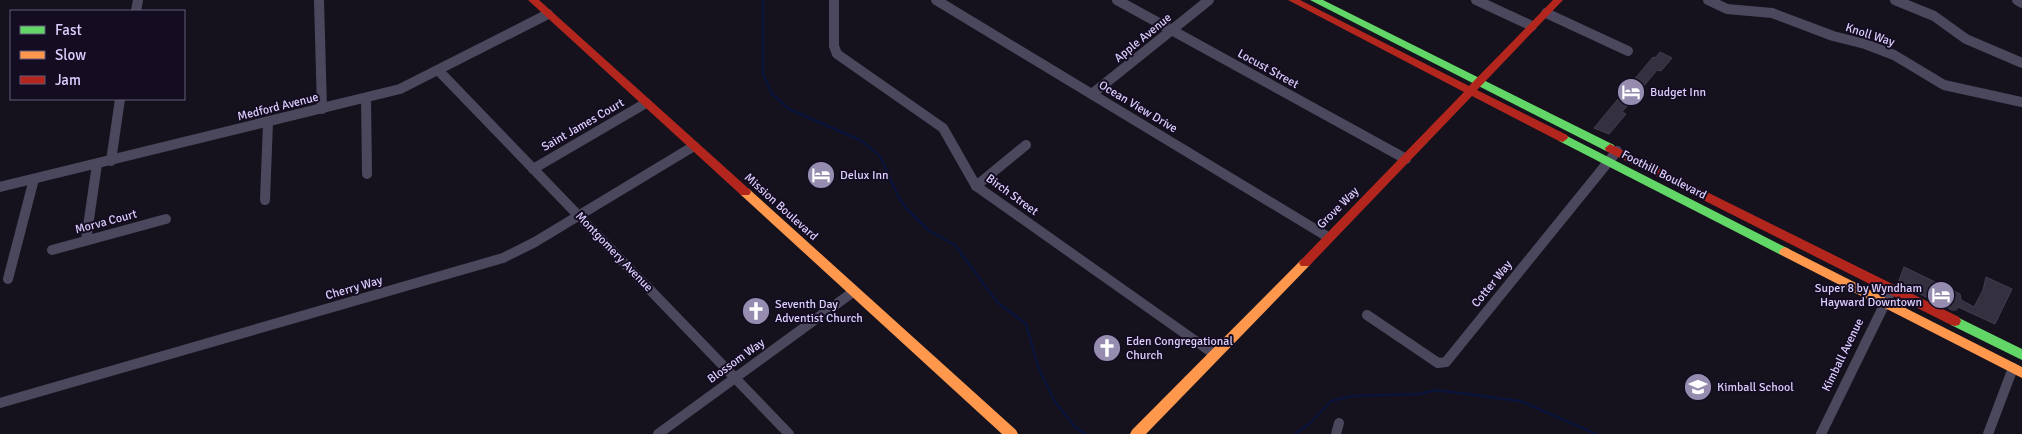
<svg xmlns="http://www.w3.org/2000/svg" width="2022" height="434" font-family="Signika,sans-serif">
<rect width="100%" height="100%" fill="#15121d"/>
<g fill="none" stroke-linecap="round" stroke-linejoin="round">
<g stroke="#0b143a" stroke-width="2.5">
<polyline points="763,0 763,74 772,94 789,109 862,141 880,156 898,196 906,208 928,230 955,245 997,302 1026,324 1039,369 1055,402 1075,427 1086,434"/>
<polyline points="1295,434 1310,423 1331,401 1352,396 1419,394 1436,390 1520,401 1596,434"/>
</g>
</g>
<g fill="#35303f" stroke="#433c50">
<polygon points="1660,52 1672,58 1661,71 1657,70 1633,99 1622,112 1626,114 1609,134 1594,128 1653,57 1655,58"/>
<polygon points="1904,267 1960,294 1961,300 1974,307 1983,290 1986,277 2012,289 1995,324 1958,307 1956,310 1952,310 1898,283"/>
</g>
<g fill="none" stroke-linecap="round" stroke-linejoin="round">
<g stroke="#4b475d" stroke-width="10">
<polyline points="319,0 322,109"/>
<polyline points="834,0 834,46 837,54 943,128 976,186 1214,354"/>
<polyline points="936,0 1328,237"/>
<polyline points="1117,0 1406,159"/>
<polyline points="1476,0 1532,26"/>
<polyline points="1708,0 1727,9 1772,13 1833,36 1865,44 1894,55 1944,85 2022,102"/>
<polyline points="1895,0 1934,16 1966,39 2022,63"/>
<polyline points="2017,0 2022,3"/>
<polyline points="136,11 138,0"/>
<polyline points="1546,13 1628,51"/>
<polyline points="438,70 789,434"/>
<polyline points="1092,94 1209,0"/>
<polyline points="366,98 367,174"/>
<polyline points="111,161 120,99"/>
<polyline points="533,169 646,103"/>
<polyline points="976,186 1026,145"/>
<polyline points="0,187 400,89 548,14"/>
<polyline points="265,200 268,122"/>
<polyline points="86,240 97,164"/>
<polyline points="52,250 166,219"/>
<polyline points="8,279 34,179"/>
<polyline points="1367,315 1438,363 1446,362 1617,151"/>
<polyline points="0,403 503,258 535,242 694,146"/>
<polyline points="658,434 853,292"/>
<polyline points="1336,434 1339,423"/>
<polyline points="1821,434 1892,289"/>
<polyline points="1988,434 2013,368"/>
</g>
<g fill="#63d668" fill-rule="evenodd">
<polygon points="1310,0 1323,0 1614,145 1615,148 1610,152 1606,151"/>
<polygon points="1563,134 1789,249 1791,252 1789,255 1781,255 1559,141 1558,138 1559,135"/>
<polygon points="1955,316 2022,349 2022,360 1951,325 1949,321 1951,317"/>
</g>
<g fill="#ff974d" fill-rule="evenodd">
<polygon points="745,188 749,189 1016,430 1018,434 1002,434 741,195 739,192 741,189"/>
<polygon points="1785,247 2022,367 2022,378 1781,255 1779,252 1781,249"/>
<polygon points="1305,258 1309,260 1311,263 1309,266 1146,434 1130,434 1132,430 1301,260"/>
</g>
<g fill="#b3261e" fill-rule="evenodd">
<polygon points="528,0 539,0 749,189 751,192 749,195 741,195"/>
<polygon points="1288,0 1300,0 1469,86 1553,0 1563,0 1477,90 1567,135 1568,138 1563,142 1559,141 1472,96 1309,266 1301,266 1299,263 1301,260 1464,92"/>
<polygon points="1610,144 1959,317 1961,321 1959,325 1955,326 1951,325 1606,151 1605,148"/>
</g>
</g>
<defs>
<symbol id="hotel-disc" viewBox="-11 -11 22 22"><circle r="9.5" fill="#968caf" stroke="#140d21"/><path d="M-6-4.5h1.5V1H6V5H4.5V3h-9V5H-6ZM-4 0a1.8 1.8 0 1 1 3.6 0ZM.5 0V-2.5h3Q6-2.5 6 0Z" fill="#fff"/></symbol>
<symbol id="church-disc" viewBox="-11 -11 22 22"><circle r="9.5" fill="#968caf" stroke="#140d21"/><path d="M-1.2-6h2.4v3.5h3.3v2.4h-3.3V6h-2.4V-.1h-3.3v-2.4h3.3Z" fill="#fff"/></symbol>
<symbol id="school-disc" viewBox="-11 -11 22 22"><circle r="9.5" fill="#968caf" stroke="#140d21"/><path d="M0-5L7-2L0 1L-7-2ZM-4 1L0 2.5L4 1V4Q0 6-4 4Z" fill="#fff"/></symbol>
</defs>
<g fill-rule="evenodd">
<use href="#hotel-disc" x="1615" y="76" width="32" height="32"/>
<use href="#hotel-disc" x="805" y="159" width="32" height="32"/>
<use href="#hotel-disc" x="1925" y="279" width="32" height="32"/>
<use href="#church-disc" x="740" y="295" width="32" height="32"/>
<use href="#church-disc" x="1091" y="332" width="32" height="32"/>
<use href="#school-disc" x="1682" y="371" width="32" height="32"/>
</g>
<g text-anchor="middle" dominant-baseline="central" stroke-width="4" stroke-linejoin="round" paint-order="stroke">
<g font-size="12" fill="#dccefe" stroke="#140d21">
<text transform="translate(1870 35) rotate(18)">Knoll Way</text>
<text transform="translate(1143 38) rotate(-39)">Apple Avenue</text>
<text transform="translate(1268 69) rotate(29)">Locust Street</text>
<text transform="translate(278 107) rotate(-14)">Medford Avenue</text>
<text transform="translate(1138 107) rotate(31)">Ocean View Drive</text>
<text transform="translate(583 125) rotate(-30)">Saint James Court</text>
<text transform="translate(1664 175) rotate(27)">Foothill Boulevard</text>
<text transform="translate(1012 195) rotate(36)">Birch Street</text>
<text transform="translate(781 207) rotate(42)">Mission Boulevard</text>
<text transform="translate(1338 208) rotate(-45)">Grove Way</text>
<text transform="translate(106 222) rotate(-15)">Morva Court</text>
<text transform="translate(614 252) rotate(46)">Montgomery Avenue</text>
<text transform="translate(1492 284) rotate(-51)">Cotter Way</text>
<text transform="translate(354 288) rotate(-16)">Cherry Way</text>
<text transform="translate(1843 355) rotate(-64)">Kimball Avenue</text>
<text transform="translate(736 361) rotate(-36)">Blossom Way</text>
</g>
<g font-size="12" fill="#dccefe" stroke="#140d21" text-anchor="start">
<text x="1650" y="92">Budget Inn</text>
<text x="840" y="175">Delux Inn</text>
<text x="1922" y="288" text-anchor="end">Super 8 by Wyndham<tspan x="1922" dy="14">Hayward Downtown</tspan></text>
<text x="775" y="304">Seventh Day<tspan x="775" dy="14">Adventist Church</tspan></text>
<text x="1126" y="341">Eden Congregational<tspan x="1126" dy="14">Church</tspan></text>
<text x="1717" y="387">Kimball School</text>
</g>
</g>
<rect x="10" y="10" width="175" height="90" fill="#140d21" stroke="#645a79"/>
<rect x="20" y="26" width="25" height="8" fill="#63d668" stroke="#645a79"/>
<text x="55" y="35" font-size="15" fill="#dccefe">Fast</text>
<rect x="20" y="51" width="25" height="8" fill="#ff974d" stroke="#645a79"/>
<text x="55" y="60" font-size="15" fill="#dccefe">Slow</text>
<rect x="20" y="76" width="25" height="8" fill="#b3261e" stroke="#645a79"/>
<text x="55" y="85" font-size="15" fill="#dccefe">Jam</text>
</svg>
